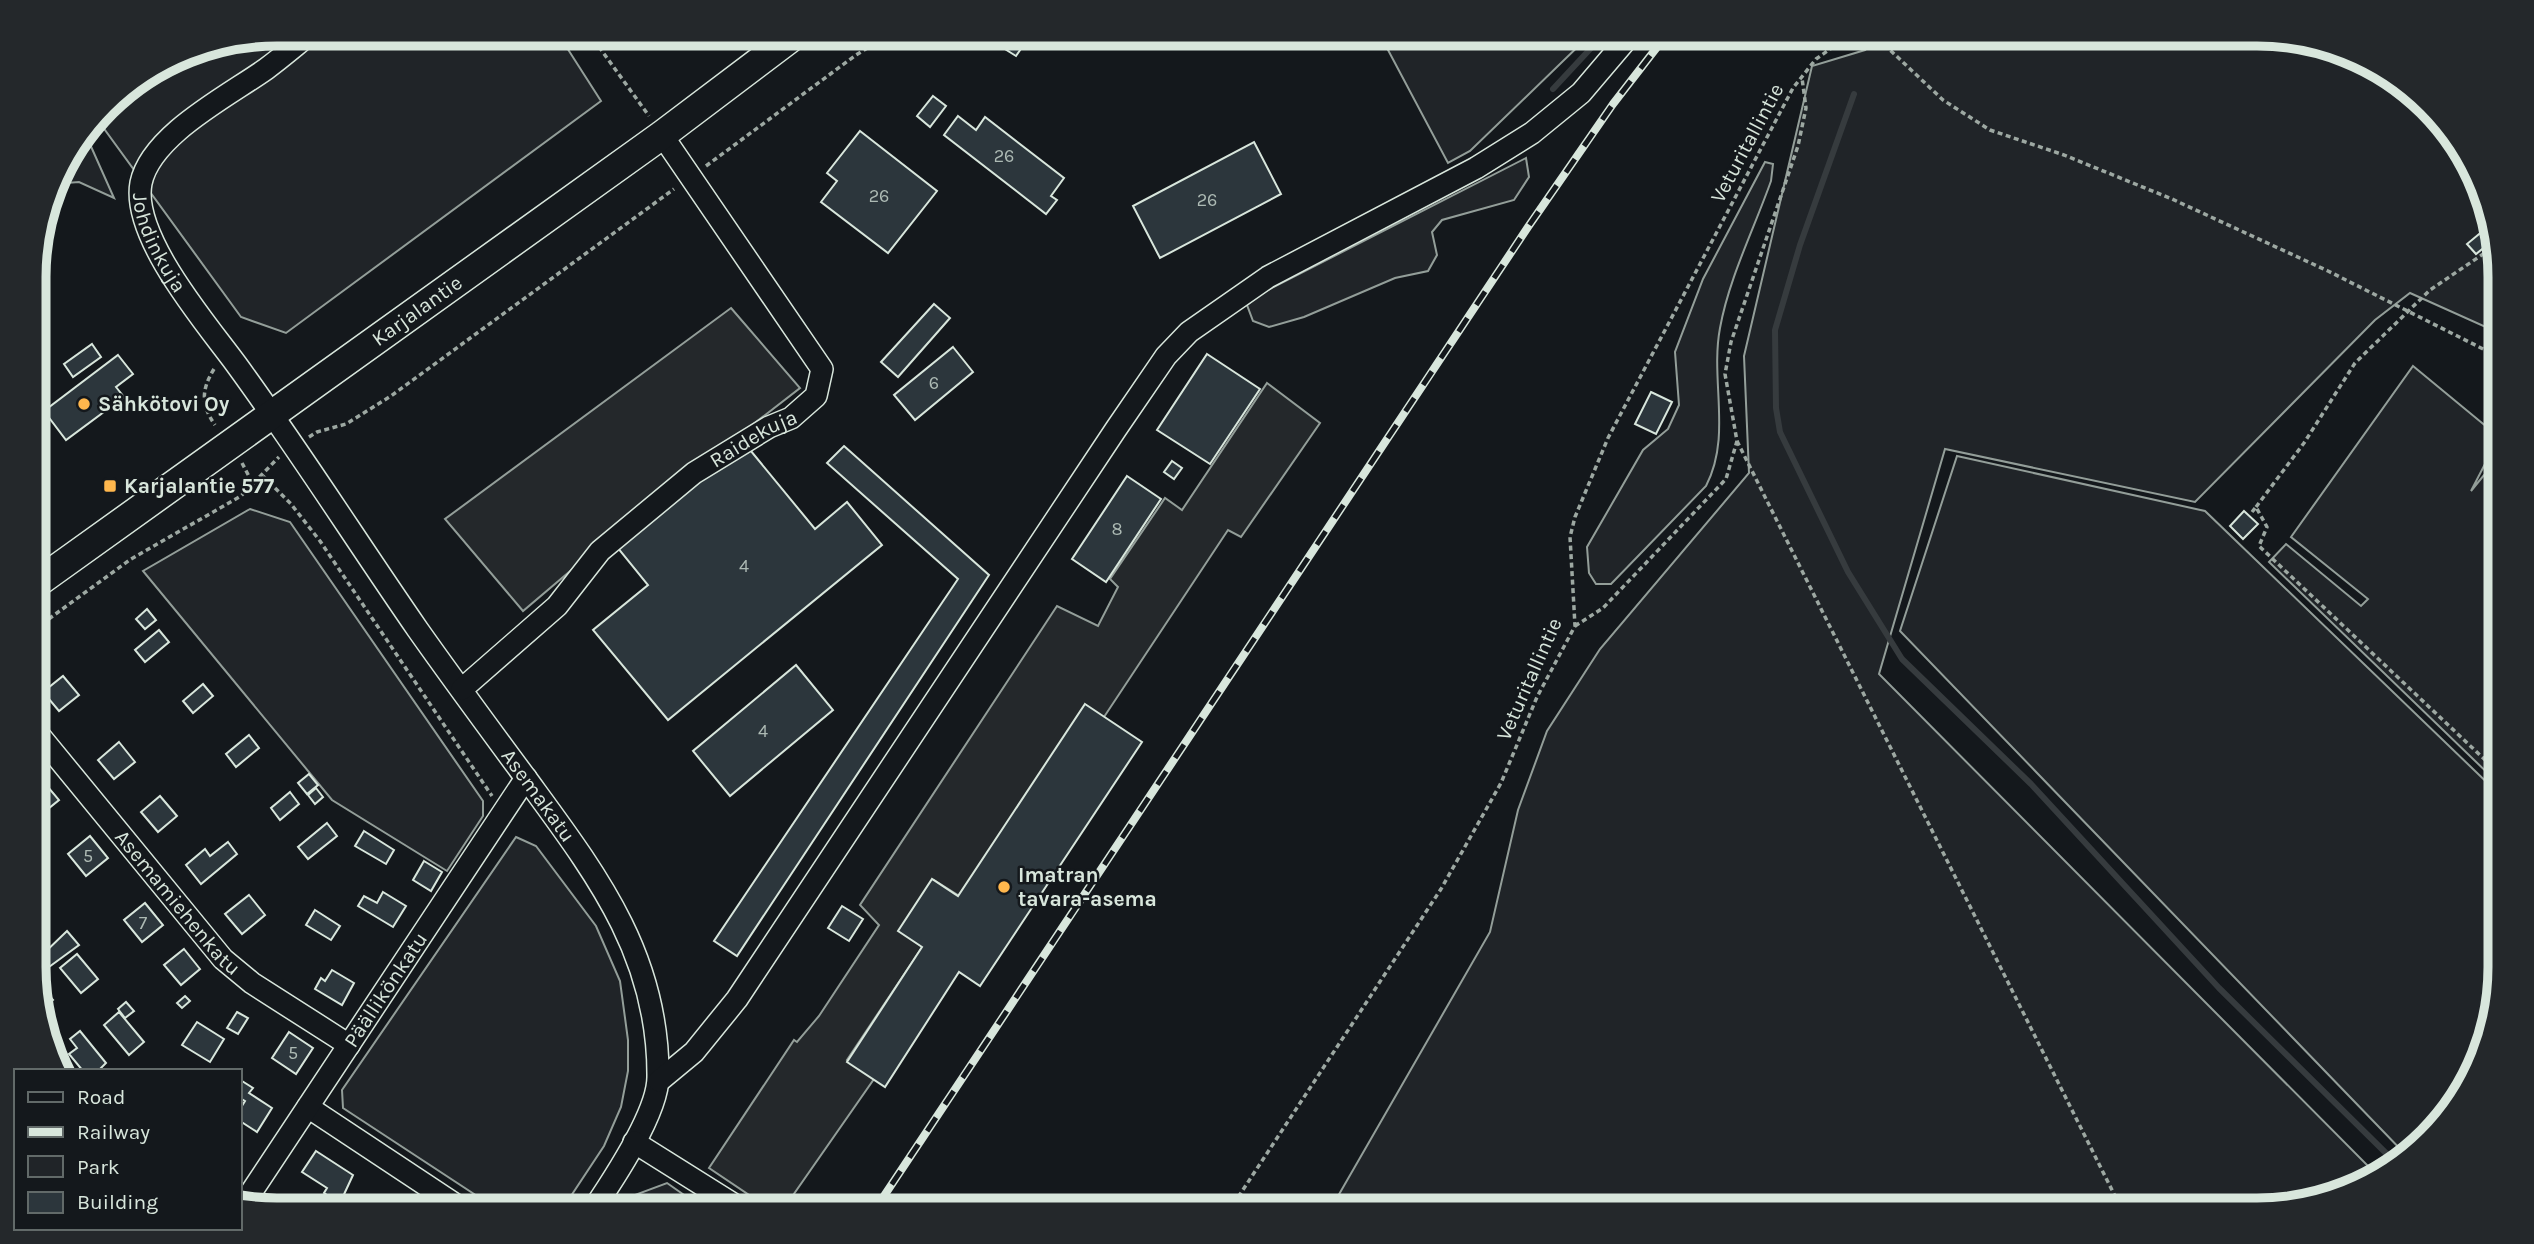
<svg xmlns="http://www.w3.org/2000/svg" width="2534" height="1244" font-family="Karla,sans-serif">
<rect width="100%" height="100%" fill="#14181c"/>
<g fill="#202428" stroke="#939e99" stroke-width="2">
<polygon points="276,33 539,33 562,40 601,101 286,333 241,317 97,119 116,94 184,52"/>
<polygon points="1379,33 1592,33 1470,151 1448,163"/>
<polygon points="1887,33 2258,33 2365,58 2460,141 2499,245 2499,333 2410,293 2375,320 2195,502 1945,449 1879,674 2377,1175 2273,1210 1330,1210 1490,932 1518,810 1547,731 1600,649 1749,473 1744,356 1812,66 1865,50"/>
<polygon points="85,133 114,198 79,182 54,184 58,168"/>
<polygon points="1526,158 1529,177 1514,200 1442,220 1432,232 1437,255 1428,271 1395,278 1304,317 1269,327 1253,321 1247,305 1262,293"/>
<path d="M1765 162 1773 164 1771 181C1754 229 1729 278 1720 328 1710 381 1732 436 1706 486L1611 584H1596L1589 573 1587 547 1643 450 1668 429 1679 405 1675 352 1703 279Z"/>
<polygon points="2413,366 2499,437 2471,491 2484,475 2499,466 2500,785 2269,562 2286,544 2361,606 2368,599 2291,537"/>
<polygon points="1957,456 2205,511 2500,795 2501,968 2476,1075 2406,1155 1900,631"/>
<polygon points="250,509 290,522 483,801 483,816 447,871 332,800 143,571"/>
<polygon points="516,837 536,846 596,926 620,981 628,1040 628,1071 621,1107 604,1146 561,1211 500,1211 343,1108 342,1090"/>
<polygon points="667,1183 707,1211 614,1211 624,1199"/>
</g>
<g fill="#24282b" stroke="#939e99" stroke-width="2">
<polygon points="731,308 800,388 641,511 523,611 445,519"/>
<polygon points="1267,383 1320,423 1241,537 1228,530 1104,717 961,897 934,880 903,927 925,943 847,1060 874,1079 782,1211 773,1211 709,1168 794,1040 797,1042 819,1016 879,925 860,905 1057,606 1098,626 1118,587 1110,579 1165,498 1182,510"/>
</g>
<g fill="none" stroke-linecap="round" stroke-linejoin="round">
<g stroke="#363b3e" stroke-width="6">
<polyline points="1553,89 1605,33"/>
<polyline points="1854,94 1800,245 1775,330 1776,408 1780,432 1848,572 1902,659 2031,784 2219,988 2397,1164"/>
</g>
</g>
<g fill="#2c363c" stroke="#d8e6dc" stroke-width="2">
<polygon points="1008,33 1032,33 1016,56 1000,46"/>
<polygon points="933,96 946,106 930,127 917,116"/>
<polygon points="958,116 976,130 985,117 1064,178 1051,196 1057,200 1046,214 944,135"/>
<polygon points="860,131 937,191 888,253 821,202 837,181 827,173"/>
<polygon points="1254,142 1281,194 1160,258 1133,206"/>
<polygon points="2484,230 2492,241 2476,254 2467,244"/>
<polygon points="34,262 41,271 34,277"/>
<polygon points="934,304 950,318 898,377 881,362"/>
<polygon points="92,344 101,357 73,377 64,364"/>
<polygon points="953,347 973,372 915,420 894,395"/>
<polygon points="1207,354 1260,389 1210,464 1157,430"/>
<polygon points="118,355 133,374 116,387 124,397 66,440 44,411"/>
<polygon points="2498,388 2499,388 2499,410 2491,407"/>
<polygon points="1651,392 1672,402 1656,434 1635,424"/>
<polygon points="746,445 815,529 847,502 882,545 668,720 593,630 648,585 617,547"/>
<polygon points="844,446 989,575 737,956 714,941 958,579 827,463"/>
<polygon points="1172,461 1182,468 1174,479 1164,472"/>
<polygon points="1127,476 1161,499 1106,582 1072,559"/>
<polygon points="2244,511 2258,524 2243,539 2230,526"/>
<polygon points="147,609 156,620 145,629 136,619"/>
<polygon points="159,630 169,642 145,662 135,650"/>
<polygon points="796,665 833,710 730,796 693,751"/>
<polygon points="63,676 79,695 59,711 43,692"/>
<polygon points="203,684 213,696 193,713 183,701"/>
<polygon points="1085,704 1142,742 980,986 959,972 885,1087 847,1062 922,947 898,931 932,879 958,896"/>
<polygon points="249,735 259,748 236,767 226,754"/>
<polygon points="119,742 135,762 114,779 98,760"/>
<polygon points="309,774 318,785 307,794 298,783"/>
<polygon points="42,780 59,800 38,817 35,813 35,786"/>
<polygon points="316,788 323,797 315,804 308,795"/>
<polygon points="290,792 299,804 280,820 271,808"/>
<polygon points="160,796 177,816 158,832 141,812"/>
<polygon points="327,823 337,836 308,859 298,847"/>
<polygon points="364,831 394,850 386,864 355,846"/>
<polygon points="90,836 108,858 86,876 68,854"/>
<polygon points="228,842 237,854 201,884 186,865 205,849 210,856"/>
<polygon points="424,861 442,872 431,891 413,880"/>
<polygon points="383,892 406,906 393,927 358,906 364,896 377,903"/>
<polygon points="249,895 265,915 242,934 225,914"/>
<polygon points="145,903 163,925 142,942 124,920"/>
<polygon points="842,906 863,919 849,941 828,928"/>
<polygon points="315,910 340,926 331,940 306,925"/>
<polygon points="35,911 46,925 35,934"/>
<polygon points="67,931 79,945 49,967 40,957"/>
<polygon points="184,949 200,969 181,985 164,965"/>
<polygon points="77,954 98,979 81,993 60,968"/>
<polygon points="332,970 354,983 342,1005 315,989 321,978 325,981"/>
<polygon points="35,980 53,1000 40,1011 35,1000"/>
<polygon points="185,996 190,1001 182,1008 177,1003"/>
<polygon points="126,1002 134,1011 125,1018 118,1009"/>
<polygon points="119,1012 144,1042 129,1055 104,1025"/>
<polygon points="237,1012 248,1018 238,1034 227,1028"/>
<polygon points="197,1022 224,1039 210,1062 182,1045"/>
<polygon points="80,1031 106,1063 98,1071 83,1071 69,1054 77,1048 70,1039"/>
<polygon points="289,1032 313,1048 296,1074 272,1058"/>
<polygon points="62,1044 65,1060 61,1061 54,1046"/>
<polygon points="242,1081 253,1088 249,1093 272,1108 257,1132 240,1121 240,1109 245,1101 240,1098"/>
<polygon points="316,1151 353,1175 340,1203 324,1193 327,1188 302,1172"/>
<polygon points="383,1197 396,1205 392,1211 374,1211"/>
</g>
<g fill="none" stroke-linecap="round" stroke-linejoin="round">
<defs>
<g id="minor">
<path id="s1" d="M311 33C296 45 281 58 266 69 228 96 151 135 141 183 131 236 205 322 236 364 299 450 357 542 418 630 454 681 491 731 528 781 596 874 659 955 658 1077 658 1113 613 1180 592 1211"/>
<path id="s2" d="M462 689 557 606 600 551 694 473 769 427 791 418 816 396 822 369 662 135"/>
<path id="s3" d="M35 730 223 959 252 983 349 1045"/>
<polyline points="659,1081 694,1052 737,999 1116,429 1166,356 1189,332 1268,277 1476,168 1532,133 1581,93 1632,33"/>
<polyline points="308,1107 465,1211"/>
<polyline points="634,1142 744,1211"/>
<path id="s4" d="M244 1203 526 778"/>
</g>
<g id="major">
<path id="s5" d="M34 585 662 135 797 33"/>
</g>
</defs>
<use href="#minor" stroke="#d8e6dc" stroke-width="24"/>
<use href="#major" stroke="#d8e6dc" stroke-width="31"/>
<g stroke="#9da8a2" stroke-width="3.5" stroke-dasharray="5 3.5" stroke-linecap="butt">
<polyline points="589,33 649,116"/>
<polyline points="1872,33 1943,100 1990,130 2064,155 2172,199 2328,271 2499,357"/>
<polyline points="706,166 856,55 892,33"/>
<path d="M214 369C201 390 201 405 215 425"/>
<polyline points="309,437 317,432 346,424 391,396 674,189"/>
<polyline points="1737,441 2122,1210"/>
<polyline points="242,463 253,484"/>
<polyline points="263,476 291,504 320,541 492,796"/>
<polyline points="2256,507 2304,443 2355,363 2430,290 2498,244"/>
<polyline points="2252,512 2256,507 2267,527 2259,546 2500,774"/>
<polyline points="1575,626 1603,608 1726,479 1737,441 1725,374 1731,342 1798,146 1806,108 1802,78"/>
<polyline points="35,629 131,559 241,496 279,457"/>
<polyline points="1229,1211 1441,889 1501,783 1537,697 1575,626 1570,537 1575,517 1608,438 1793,88 1816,59 1853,33"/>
</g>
<use href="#minor" stroke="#14181c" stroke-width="21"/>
<use href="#major" stroke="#14181c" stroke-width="28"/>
<defs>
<polyline id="rail" points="874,1211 1528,227 1613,104 1668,33"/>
</defs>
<use href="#rail" stroke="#d8e6dc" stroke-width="8"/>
<use href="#rail" stroke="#14181c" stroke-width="5" stroke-dasharray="16" stroke-linecap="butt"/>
</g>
<g fill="#ffb74d" stroke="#14181c" stroke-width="2.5">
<circle cx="84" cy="404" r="7"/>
<rect x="103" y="479" width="14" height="14" rx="3.5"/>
<circle cx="1004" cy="887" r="7"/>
</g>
<g text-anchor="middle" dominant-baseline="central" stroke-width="5" stroke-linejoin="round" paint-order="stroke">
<g font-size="18" fill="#adbab4">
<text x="1004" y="156">26</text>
<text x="879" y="196">26</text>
<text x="1207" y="200">26</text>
<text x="934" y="383">6</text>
<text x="1117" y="529">8</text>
<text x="744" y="566">4</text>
<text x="763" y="731">4</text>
<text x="88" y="856">5</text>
<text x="143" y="923">7</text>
<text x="293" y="1053">5</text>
</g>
<g font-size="21" fill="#d8e6dc" stroke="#14181c">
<text transform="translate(1747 143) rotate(-62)">Veturitallintie</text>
<text stroke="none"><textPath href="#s1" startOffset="294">Johdinkuja</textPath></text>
<text stroke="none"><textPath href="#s5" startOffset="471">Karjalantie</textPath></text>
<text stroke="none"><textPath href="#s2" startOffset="387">Raidekuja</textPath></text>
<text transform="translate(1529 679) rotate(-66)">Veturitallintie</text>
<text stroke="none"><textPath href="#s1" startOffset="966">Asemakatu</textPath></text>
<text stroke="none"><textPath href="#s3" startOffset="224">Asemamiehenkatu</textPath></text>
<text stroke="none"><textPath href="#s4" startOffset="256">Päällikönkatu</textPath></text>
</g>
<g font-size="21" font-weight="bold" fill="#d8e6dc" stroke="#14181c" text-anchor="start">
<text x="98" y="404">Sähkötovi Oy</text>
<text x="124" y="486">Karjalantie 577</text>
<text x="1018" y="875">Imatran<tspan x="1018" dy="24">tavara-asema</tspan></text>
</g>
</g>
<path d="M0 0H2534V1244H0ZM277 46H2257A231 231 0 0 1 2488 277V967A231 231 0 0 1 2257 1198H277A231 231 0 0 1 46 967V277A231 231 0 0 1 277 46Z" fill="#24282b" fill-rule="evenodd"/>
<path fill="none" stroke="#d8e6dc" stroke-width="9" d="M277 46H2257A231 231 0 0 1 2488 277V967A231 231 0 0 1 2257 1198H277A231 231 0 0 1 46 967V277A231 231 0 0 1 277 46Z"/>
<rect x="14" y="1069" width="228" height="161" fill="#14181c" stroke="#626a69" stroke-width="2"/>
<rect x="28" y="1092" width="35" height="10" fill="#14181c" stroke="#626a69" stroke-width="2"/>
<text x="77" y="1104" font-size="21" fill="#d8e6dc">Road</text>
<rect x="28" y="1127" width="35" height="10" fill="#d8e6dc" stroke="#626a69" stroke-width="2"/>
<text x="77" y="1139" font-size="21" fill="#d8e6dc">Railway</text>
<rect x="28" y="1156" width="35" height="21" fill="#202428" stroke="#626a69" stroke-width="2"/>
<text x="77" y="1174" font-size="21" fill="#d8e6dc">Park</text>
<rect x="28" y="1192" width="35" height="21" fill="#2c363c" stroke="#626a69" stroke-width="2"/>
<text x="77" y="1209" font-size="21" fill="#d8e6dc">Building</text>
</svg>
